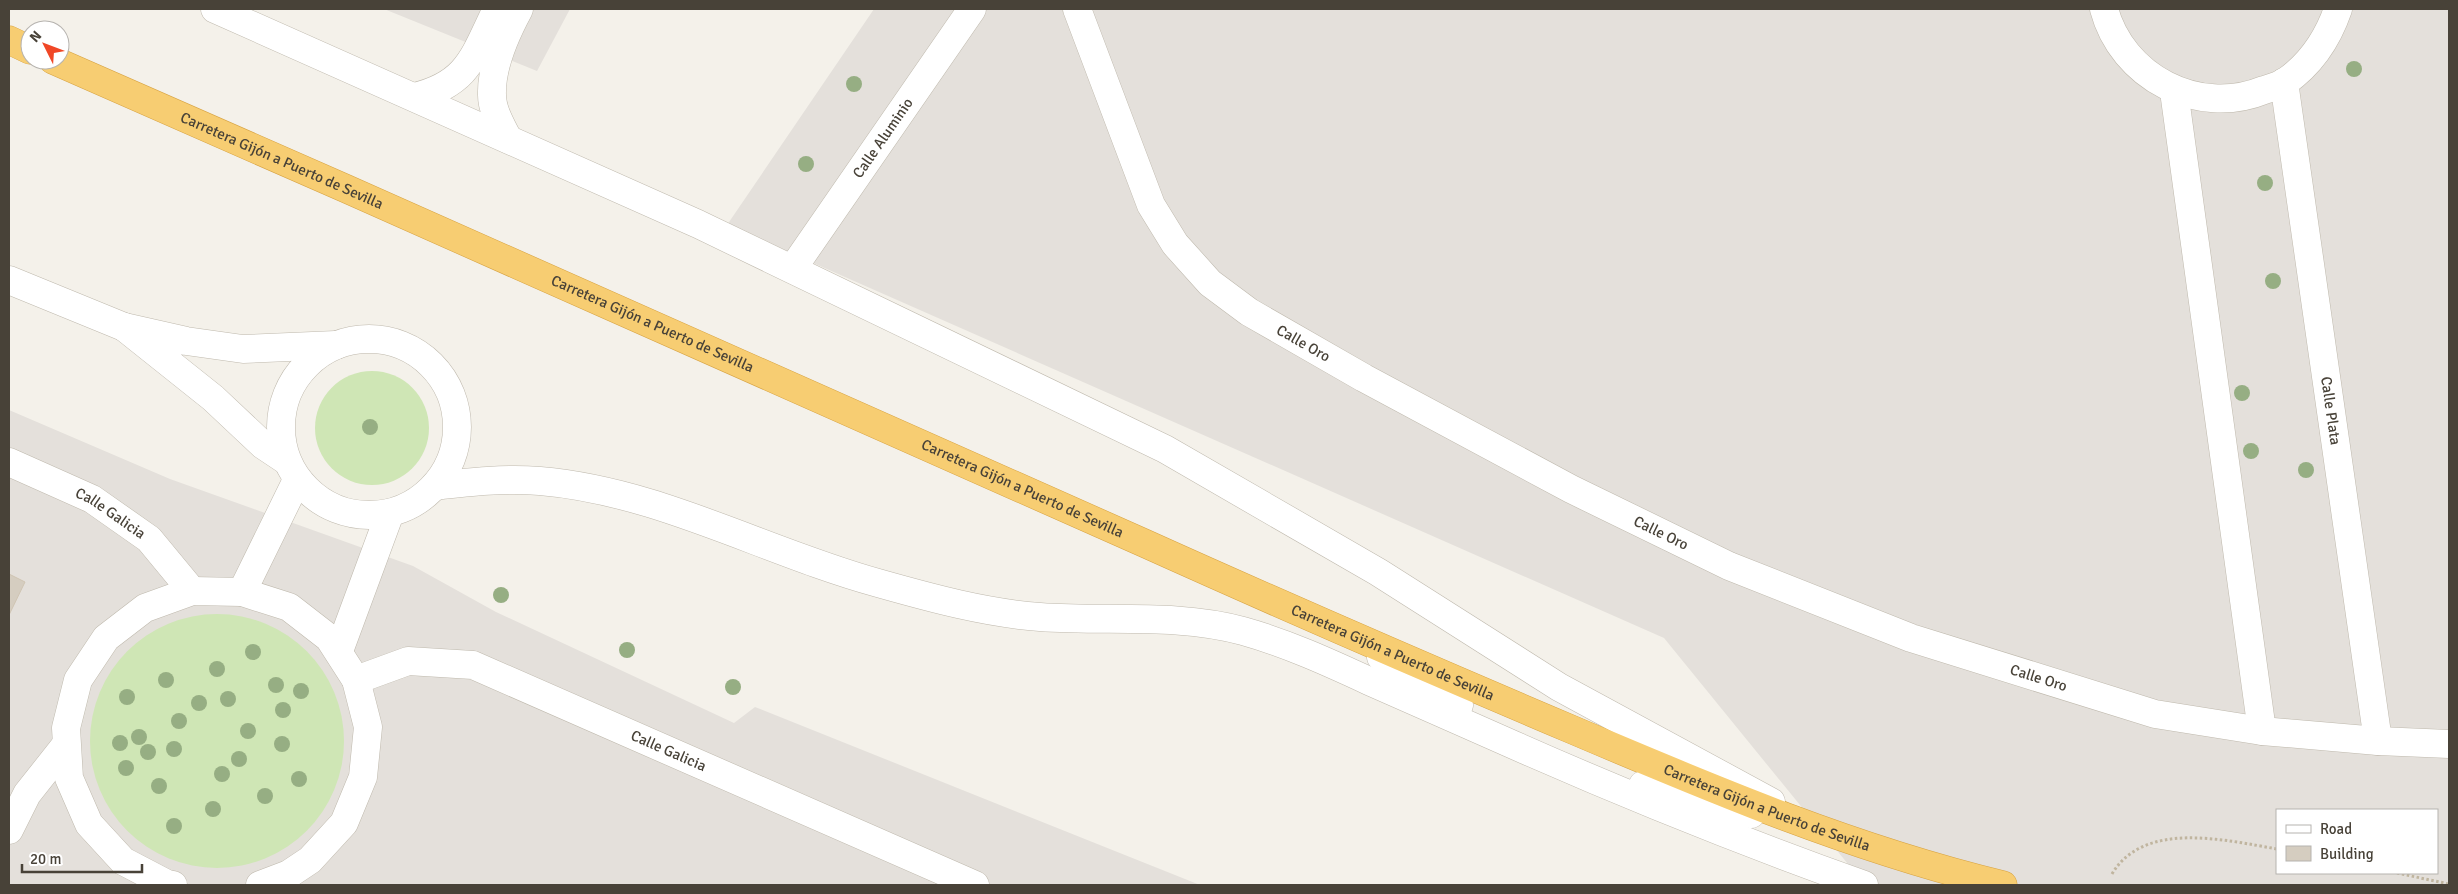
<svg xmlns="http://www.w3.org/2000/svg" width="2458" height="894" font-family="Signika,sans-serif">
<rect width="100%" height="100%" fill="#f4f1ea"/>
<g fill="#e4e0db" fill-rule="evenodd">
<polygon points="384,9 570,9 537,71"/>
<path d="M874 9H2449V885H1865L1664 638 727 225ZM2277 810H2437V873H2277Z"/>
<polygon points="9,410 170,479 413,566 496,612 734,723 755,707 1200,885 9,885"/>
</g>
<g fill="#cfe6b5">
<circle cx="372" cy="428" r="57"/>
<circle cx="217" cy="741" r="127"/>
</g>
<polygon fill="#d5cdc0" stroke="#d0c5b3" points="9,574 25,582 9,615"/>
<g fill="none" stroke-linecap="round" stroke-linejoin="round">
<defs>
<g id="minor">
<polyline points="215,9 698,224 1165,449 1378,572 1559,687 1771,802"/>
<path id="s1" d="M1077 9 1151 205 1175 244 1210 283 1249 312 1364 378 1571 489 1729 566 1911 638 2155 714 2262 731 2378 741 2449 744"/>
<path d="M2104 9C2122 77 2198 117 2264 90 2270 88 2279 86 2285 82 2311 64 2328 38 2338 9"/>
<path id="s2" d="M2284 82 2378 741"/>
<polyline points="2174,91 2262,731"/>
<path d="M414 97C469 84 474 55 497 9"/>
<path d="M508 139C501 125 492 110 492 95 491 66 506 33 519 9"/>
<path id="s3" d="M793 268 972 9"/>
<polyline points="9,280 124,327"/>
<circle cx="369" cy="427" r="88"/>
<polyline points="287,461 263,445 213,398 124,327 186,341 243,349 336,345"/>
<path id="s4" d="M9 462 92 499 149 539 192 591"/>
<path d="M435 486C470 482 505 478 540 481 659 491 765 552 878 583 931 598 986 613 1040 617 1108 622 1176 613 1243 631 1286 643 1328 662 1369 681 1415 701 1461 722 1507 742 1624 794 1743 842 1864 885"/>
<polyline points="242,592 297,480"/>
<polyline points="339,651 390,513"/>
<polyline points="1381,657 1459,705"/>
<path id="s5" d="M356 680 408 661 473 665 975 885"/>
<polyline points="1643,785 1751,814"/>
<polyline points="9,830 27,794 65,746"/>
<polyline points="173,885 167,884 123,861 89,824 69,778 66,728 78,680 106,638 145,608 192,591 242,592 289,607 329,638 356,680 368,727 363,777 344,823 310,860 289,874 260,885"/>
</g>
<g id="highway">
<polyline points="9,40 30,50"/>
<path id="s6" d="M53 60C417 220 781 379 1144 543 1286 607 1429 669 1573 730 1714 790 1854 849 2003 885"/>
</g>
</defs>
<use href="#minor" stroke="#bfb9ad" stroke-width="29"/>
<use href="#highway" stroke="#d6a242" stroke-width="29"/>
<g stroke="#c0b59f" stroke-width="3" stroke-dasharray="2.5 2.5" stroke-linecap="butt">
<polyline points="2397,873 2449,884"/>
<path d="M2112 874C2144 820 2225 840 2277 849"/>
</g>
<use href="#minor" stroke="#fff" stroke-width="28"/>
<use href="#highway" stroke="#f7cd72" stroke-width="28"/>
</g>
<g fill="#96ae83">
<circle cx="2354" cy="69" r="8"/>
<circle cx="854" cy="84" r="8"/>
<circle cx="806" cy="164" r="8"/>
<circle cx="2265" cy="183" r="8"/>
<circle cx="2273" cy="281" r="8"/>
<circle cx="2242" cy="393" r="8"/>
<circle cx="370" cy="427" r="8"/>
<circle cx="2251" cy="451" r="8"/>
<circle cx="2306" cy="470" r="8"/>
<circle cx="501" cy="595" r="8"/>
<circle cx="627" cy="650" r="8"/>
<circle cx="253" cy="652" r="8"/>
<circle cx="217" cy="669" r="8"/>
<circle cx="166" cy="680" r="8"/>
<circle cx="276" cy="685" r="8"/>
<circle cx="733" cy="687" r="8"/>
<circle cx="301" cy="691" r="8"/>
<circle cx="127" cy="697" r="8"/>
<circle cx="228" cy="699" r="8"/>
<circle cx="199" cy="703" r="8"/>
<circle cx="283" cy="710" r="8"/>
<circle cx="179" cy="721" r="8"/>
<circle cx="248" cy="731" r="8"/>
<circle cx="139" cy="737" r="8"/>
<circle cx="120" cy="743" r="8"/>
<circle cx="282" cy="744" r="8"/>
<circle cx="174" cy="749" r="8"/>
<circle cx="148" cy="752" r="8"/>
<circle cx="239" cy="759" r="8"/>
<circle cx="126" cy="768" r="8"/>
<circle cx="222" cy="774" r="8"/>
<circle cx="299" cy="779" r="8"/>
<circle cx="159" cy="786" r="8"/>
<circle cx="265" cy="796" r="8"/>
<circle cx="213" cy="809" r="8"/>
<circle cx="174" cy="826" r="8"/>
</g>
<g text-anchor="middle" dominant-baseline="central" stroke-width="4.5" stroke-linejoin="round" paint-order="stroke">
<g font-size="15" fill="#484238" stroke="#fff">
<text stroke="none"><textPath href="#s3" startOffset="158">Calle Aluminio</textPath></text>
<text stroke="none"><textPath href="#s6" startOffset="250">Carretera Gijón a Puerto de Sevilla</textPath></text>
<text stroke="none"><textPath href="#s6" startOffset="655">Carretera Gijón a Puerto de Sevilla</textPath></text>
<text stroke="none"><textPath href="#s1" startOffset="419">Calle Oro</textPath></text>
<text stroke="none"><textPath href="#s2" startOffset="332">Calle Plata</textPath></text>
<text stroke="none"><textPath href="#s6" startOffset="1060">Carretera Gijón a Puerto de Sevilla</textPath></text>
<text stroke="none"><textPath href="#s4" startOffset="114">Calle Galicia</textPath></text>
<text stroke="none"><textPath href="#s1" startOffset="824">Calle Oro</textPath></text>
<text stroke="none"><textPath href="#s6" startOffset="1465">Carretera Gijón a Puerto de Sevilla</textPath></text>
<text stroke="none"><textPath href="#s1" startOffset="1229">Calle Oro</textPath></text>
<text stroke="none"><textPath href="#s5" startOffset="334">Calle Galicia</textPath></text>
<text stroke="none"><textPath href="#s6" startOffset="1870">Carretera Gijón a Puerto de Sevilla</textPath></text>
</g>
</g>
<rect width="2458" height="894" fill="none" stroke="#484238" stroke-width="20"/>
<rect x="2276" y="809" width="162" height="65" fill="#ffffff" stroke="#b6b3af"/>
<rect x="2286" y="825" width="25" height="8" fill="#ffffff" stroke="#b6b3af"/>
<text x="2320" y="834" font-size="15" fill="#484238">Road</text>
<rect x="2286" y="846" width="25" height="15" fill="#d5cdc0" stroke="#b6b3af"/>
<text x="2320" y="859" font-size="15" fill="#484238">Building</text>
<g transform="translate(45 45) rotate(312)"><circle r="24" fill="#ffffff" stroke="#b6b3af"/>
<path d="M0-4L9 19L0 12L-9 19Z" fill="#f04726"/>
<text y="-8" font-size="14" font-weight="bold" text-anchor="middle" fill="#484238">N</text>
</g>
<path d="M22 864v8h120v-8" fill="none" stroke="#484238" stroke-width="2.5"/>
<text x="30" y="864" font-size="15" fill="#484238" stroke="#ffffff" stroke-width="4" paint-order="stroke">20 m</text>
</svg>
